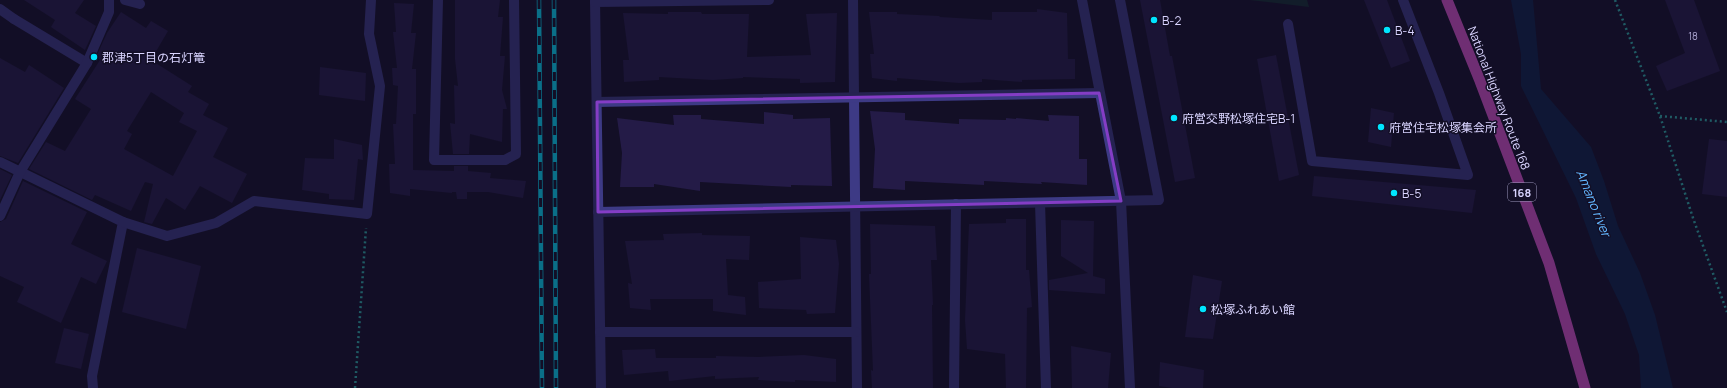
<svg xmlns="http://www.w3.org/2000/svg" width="1727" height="388" font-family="Manrope,'Noto Sans JP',sans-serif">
<rect width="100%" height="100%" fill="#130f26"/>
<polygon fill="#12302f" points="1250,0 1307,0 1309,7"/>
<polygon fill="#0c2248" points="1511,0 1533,0 1541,89 1591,147 1604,181 1618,226 1640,273 1655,315 1673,388 1641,388 1639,355 1625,314 1596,254 1576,198 1521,86 1521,54"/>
<g fill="#241b47" fill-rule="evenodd">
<polygon points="24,0 84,0 75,13 96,26 85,50 51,27 55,20"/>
<polygon points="455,0 500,0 498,17 503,17 500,56 505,56 502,90 507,109 503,109 502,142 470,134 469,154 453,154 450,123 455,124 454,85 458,86 455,59"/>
<polygon points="1140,0 1160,0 1170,56 1172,56 1195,178 1175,182"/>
<polygon points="1364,0 1387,0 1410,61 1391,68"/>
<polygon points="1665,0 1694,0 1720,71 1667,91 1656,66 1685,53"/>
<polygon points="394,3 414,4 411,33 416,33 412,69 416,69 416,114 413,114 413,170 454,171 454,166 468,166 468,171 491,173 490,178 526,181 523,198 488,192 467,192 467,199 457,199 456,192 452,192 452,193 410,189 410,196 390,193 389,164 395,164 393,124 396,124 398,86 393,85 392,68 397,68 393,32 396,32"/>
<polygon points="1037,9 1067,13 1068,59 1075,59 1075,79 1022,80 1022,82 982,79 982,82 959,83 897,78 897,81 872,78 870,54 874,54 869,12 897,12 897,14 939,16 940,17 992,20 992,12 1037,12"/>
<path d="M121 12 146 28 151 21 168 31 151 60 192 86 188 92 209 104 203 115 228 128 213 157 247 174 232 203 200 186 185 210 166 198 152 224 144 222 153 184 145 182 131 211 95 195 92 200 29 169 46 142 65 151 91 109 75 99 100 60 96 57 107 33ZM151 92 184 113 179 122 197 131 173 176 124 149 132 134 127 131Z"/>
<polygon points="668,12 701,12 702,14 749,14 747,57 811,55 806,14 837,13 835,82 800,83 800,79 743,77 743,78 713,80 659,77 659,80 624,82 623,60 629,60 623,13 668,14"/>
<polygon points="1276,55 1299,175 1279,181 1257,59"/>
<polygon points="0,58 25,72 29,65 64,88 18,163 0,156"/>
<polygon points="320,67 366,73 365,101 319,95"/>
<polygon points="1371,108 1394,113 1391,147 1368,142"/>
<polygon points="870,111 905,113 905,120 959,124 959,119 1006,120 1006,118 1016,119 1016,118 1049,121 1048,115 1079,116 1079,159 1087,159 1087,185 1041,182 1042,184 984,181 984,185 905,181 905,190 873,188 875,149"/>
<polygon points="764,112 793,115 793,119 830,118 832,186 791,185 791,187 700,182 700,191 654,184 654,187 620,187 622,153 617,118 674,125 673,115 701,115 701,119 764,124"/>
<polygon points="334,139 362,145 363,160 358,159 354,200 329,199 329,194 302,190 305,158 334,159"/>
<polygon points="1709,139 1727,141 1727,197 1702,194"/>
<polygon points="0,169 12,175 0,200"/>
<polygon points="1314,176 1476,190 1472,213 1312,196"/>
<polygon points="23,181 87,212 71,244 107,261 96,284 81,277 61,323 17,302 24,287 0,276 0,222 6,219"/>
<polygon points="1006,219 1026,219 1026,270 1029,270 1032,307 1027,308 1026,388 1006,388 1005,354 967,349 965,320 969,224 1006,223"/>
<polygon points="1061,220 1094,221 1093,276 1105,279 1105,294 1049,290 1049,280 1088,273 1061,256"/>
<polygon points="870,224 935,226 937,260 931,260 933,305 932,305 933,388 872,388 871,370 873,371 869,274 871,274"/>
<polygon points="702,233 702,235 750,236 749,260 726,259 728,295 745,297 746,315 713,311 713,299 650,299 651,310 630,308 628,283 632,284 625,241 664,240 663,234"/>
<polygon points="800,237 836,240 839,264 835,313 807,314 806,310 759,308 758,282 801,279"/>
<polygon points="137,248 201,266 186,329 122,312"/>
<polygon points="1193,275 1222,281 1213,339 1185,337"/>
<polygon points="64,328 89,334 81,369 55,363"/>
<polygon points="1071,346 1111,353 1108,388 1072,388"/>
<polygon points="655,349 656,358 716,358 716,356 759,357 804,355 836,359 836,382 795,380 795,382 758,380 759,377 715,379 715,376 669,381 668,371 624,375 622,350"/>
<polygon points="1160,362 1204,370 1203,388 1172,388 1159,386"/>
</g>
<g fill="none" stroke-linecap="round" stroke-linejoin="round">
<g stroke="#2fb8b0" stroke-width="2.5" stroke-dasharray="2 3" stroke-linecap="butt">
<polyline points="1615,0 1660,116 1693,218 1727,312"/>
<polyline points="1660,116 1727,122"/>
<polyline points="355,388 366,228"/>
</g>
<g stroke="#3d3a85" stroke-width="10">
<polyline points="125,0 140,4"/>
<polyline points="0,9 14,19"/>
</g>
<g stroke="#3d3a85" stroke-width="10">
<polyline points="438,0 434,160 505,160 516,154 514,0"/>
<polyline points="595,0 601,388"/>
<polyline points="853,0 857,388"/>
<polyline points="595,2 769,0"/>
<polyline points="14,19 87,63"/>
<polyline points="1288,24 1312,161 1468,175 1439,93 1403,0"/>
<polyline points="597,102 1099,93"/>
<polyline points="0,162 123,222 92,376 93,388"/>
<polyline points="1040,203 1046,388"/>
<polyline points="598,212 1159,200 1120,0"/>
<polyline points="0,216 20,172 87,63 109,12 109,0"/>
<polyline points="123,222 167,236 216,223 254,201 367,214 380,86 369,34 371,0"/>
<polyline points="600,332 856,332"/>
<polyline points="954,388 956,204"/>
</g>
<polyline stroke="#3d3a85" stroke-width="10" points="1082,0 1121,201 1130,388"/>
<polyline stroke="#e055d1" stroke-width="11" points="1447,0 1480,81 1549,263 1585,388"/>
<defs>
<g id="rail">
<polyline points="539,0 542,388"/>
<polyline points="554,0 556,388"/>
</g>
</defs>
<use href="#rail" stroke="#00e5ff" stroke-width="4.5"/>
<use href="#rail" stroke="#130f26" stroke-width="3" stroke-dasharray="9" stroke-linecap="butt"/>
</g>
<path d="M0 0H1727V388H0ZM1099 93 1121 201 598 212 597 102Z" fill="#130f26" fill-opacity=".55" fill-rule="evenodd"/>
<path fill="none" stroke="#843dc5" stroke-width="3" stroke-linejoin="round" d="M1099 93 1121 201 598 212 597 102Z"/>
<g fill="#00e5ff" stroke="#130f26" stroke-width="1.5">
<circle cx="1154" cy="20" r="4"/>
<circle cx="1387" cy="30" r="4"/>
<circle cx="94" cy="57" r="4"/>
<circle cx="1174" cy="118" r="4"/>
<circle cx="1381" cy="127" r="4"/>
<circle cx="1394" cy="193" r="4"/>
<circle cx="1203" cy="309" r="4"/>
</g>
<g text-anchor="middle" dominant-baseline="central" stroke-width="3" stroke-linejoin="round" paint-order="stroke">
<g font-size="10" fill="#aca6d1">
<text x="1693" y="36">18</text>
</g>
<rect fill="#130f26" stroke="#9e99be" stroke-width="1" x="1508" y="183" width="28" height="18" rx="3"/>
<g font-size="11" font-weight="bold" fill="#d9d4ff">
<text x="1522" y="192">168</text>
</g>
<g font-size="12" fill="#d9d4ff" stroke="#130f26" text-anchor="start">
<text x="1162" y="20">B-2</text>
<text x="1395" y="30">B-4</text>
<text x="102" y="57">郡津5丁目の石灯篭</text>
<text x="1182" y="118">府営交野松塚住宅B-1</text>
<text x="1389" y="127">府営住宅松塚集会所</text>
<text x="1402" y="193">B-5</text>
<text x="1211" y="309">松塚ふれあい館</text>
</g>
<g font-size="12" fill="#d9d4ff" stroke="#130f26">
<text transform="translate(1499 98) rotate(69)">National Highway Route 168</text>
</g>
<g font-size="13" font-style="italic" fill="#62b6ff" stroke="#130f26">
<text transform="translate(1594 203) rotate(68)">Amano river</text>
</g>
</g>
</svg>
